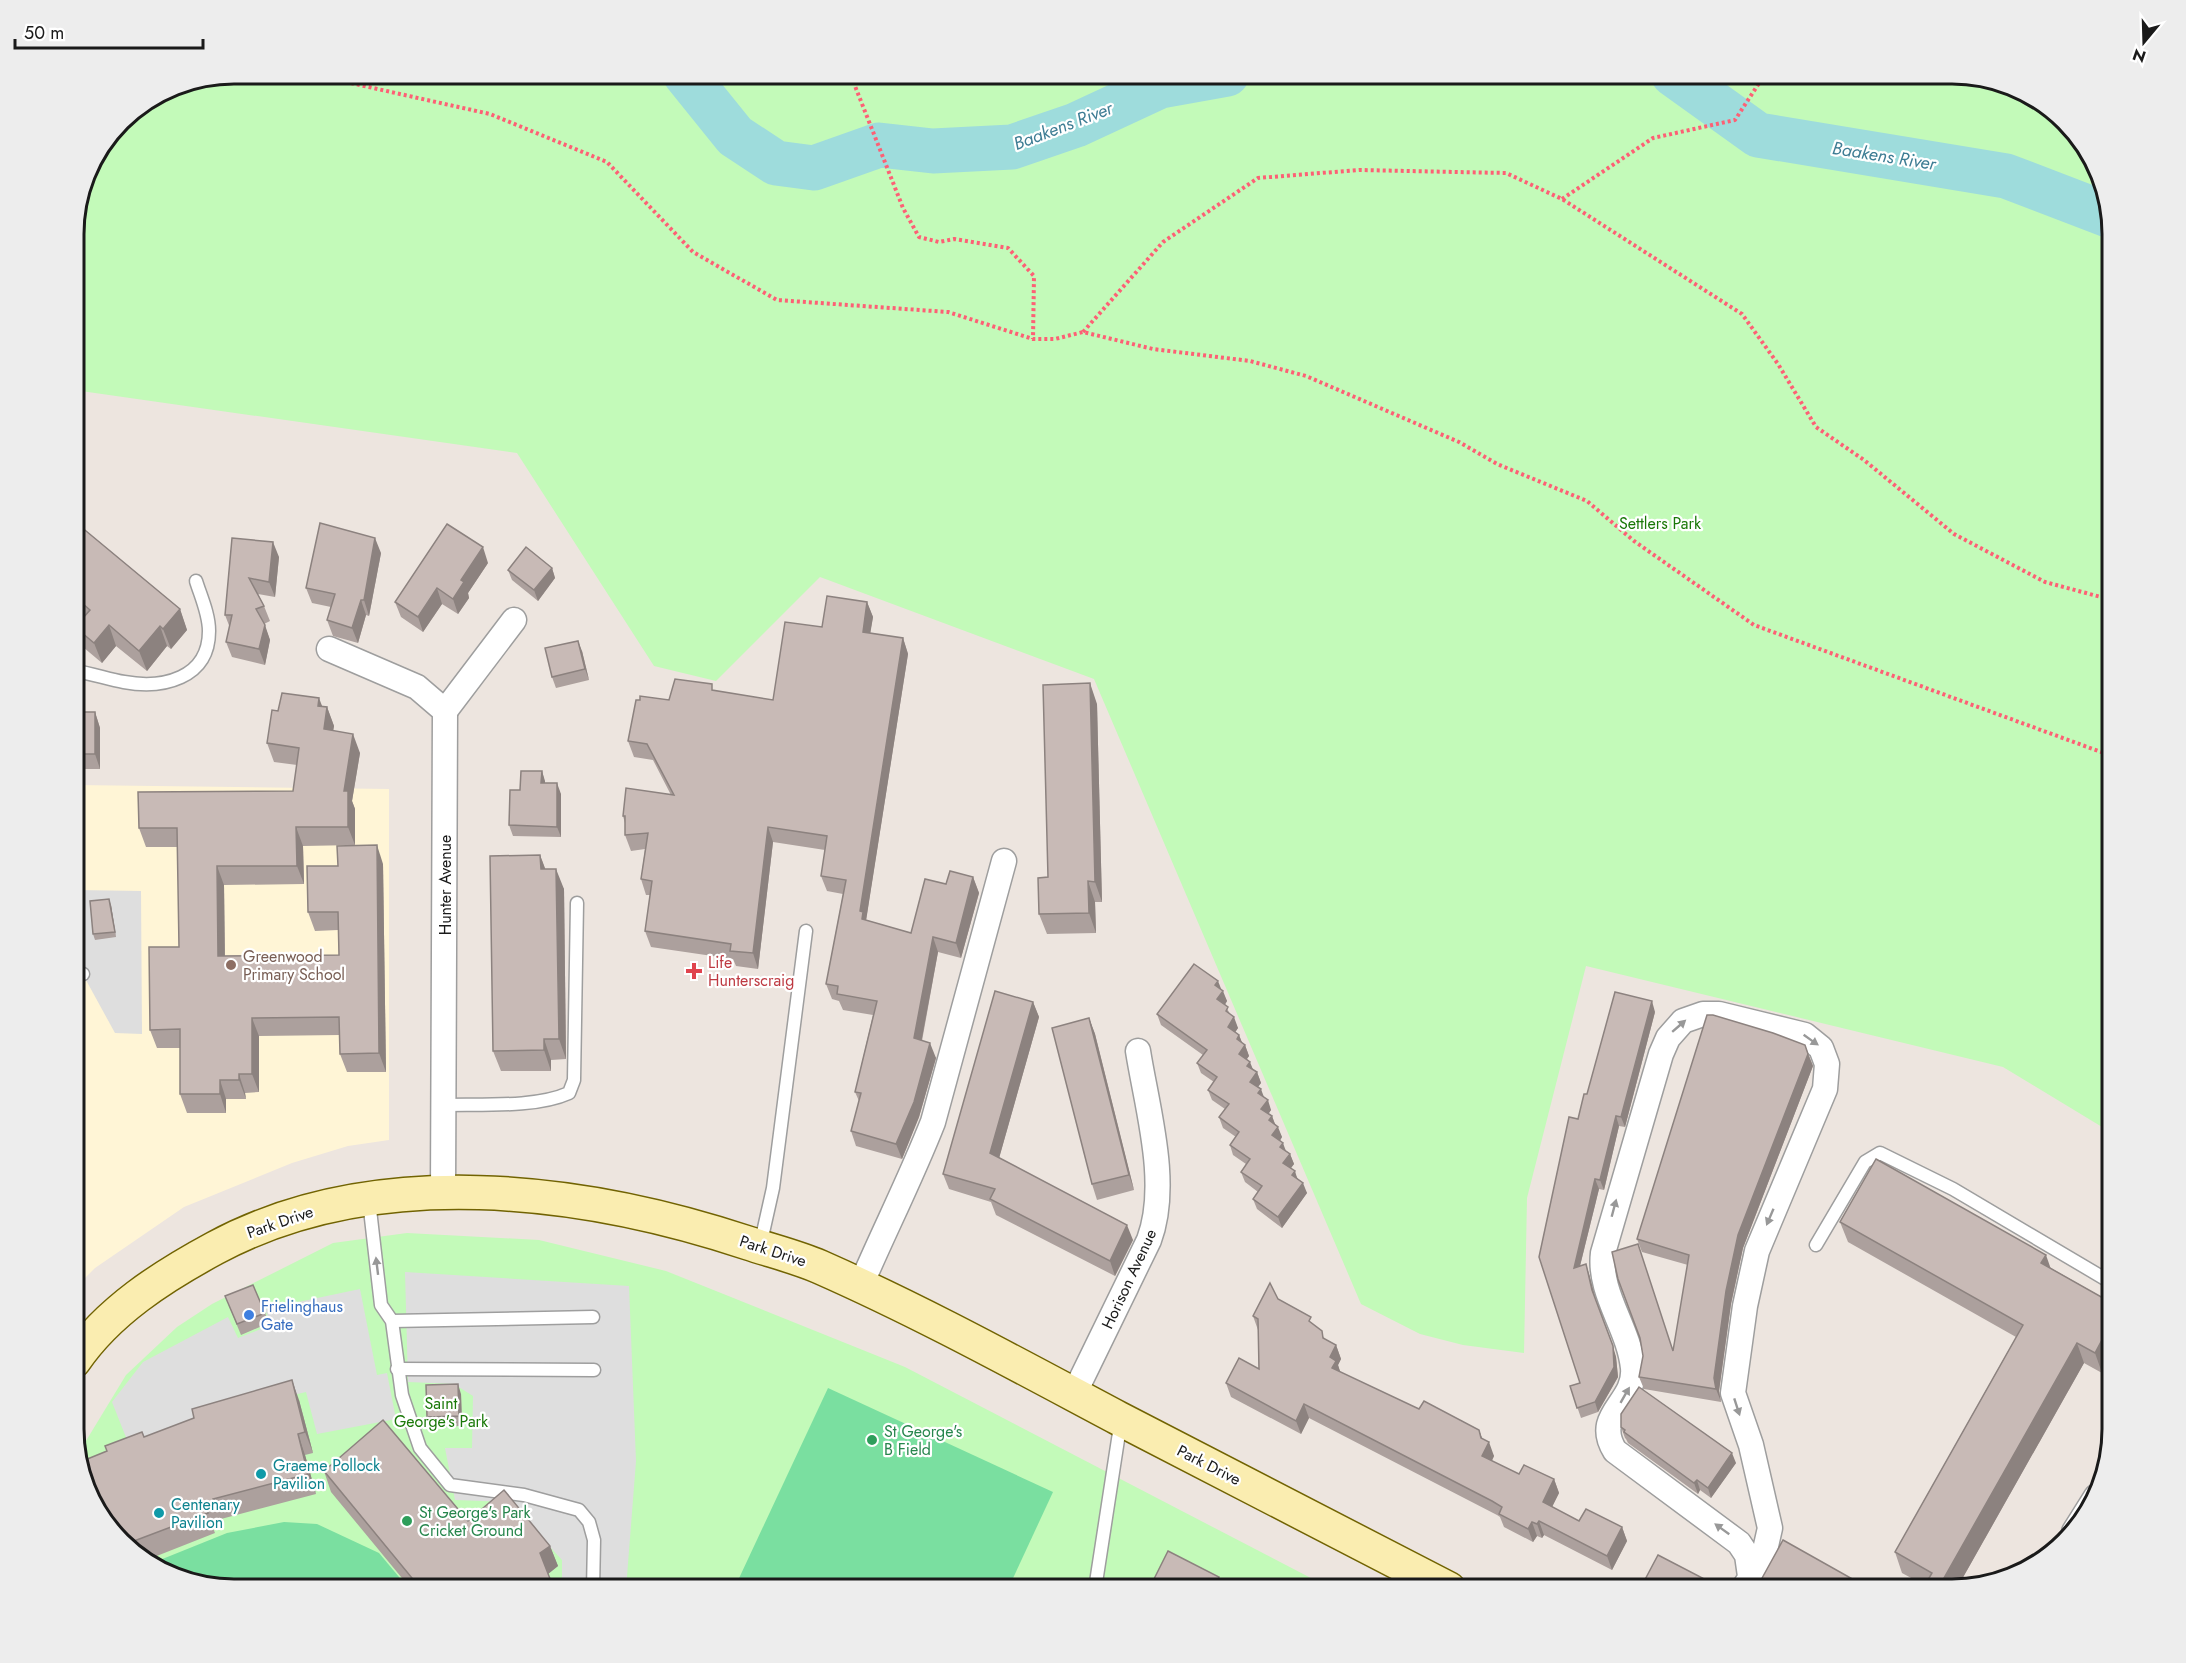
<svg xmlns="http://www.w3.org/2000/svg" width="2186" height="1663" font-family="Jost,sans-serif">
<rect width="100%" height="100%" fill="#ede5df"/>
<polygon fill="#fff5d6" points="74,785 389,789 389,1140 348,1146 292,1163 184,1207 95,1268 74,1289"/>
<g fill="#c3fab9">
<polygon points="233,74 1953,74 2004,82 2050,107 2096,162 2112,233 2112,1133 2003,1067 1586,966 1527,1198 1524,1353 1463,1345 1420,1334 1361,1304 1094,679 820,577 716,681 654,666 517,453 74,390 74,223 90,162 128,113 173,86"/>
<polygon points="407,1233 539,1240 666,1271 905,1367 1332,1589 233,1589 182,1581 136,1556 90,1501 78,1454 126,1375 177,1327 212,1304 333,1243"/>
</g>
<g fill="#7adfa0">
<polygon points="828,1388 1053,1492 1008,1589 734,1589"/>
<polygon points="284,1522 317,1524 379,1553 409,1589 233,1589 182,1581 150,1564 227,1533"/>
</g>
<g fill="#dedede">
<polygon points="76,890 141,891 142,1034 115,1033 75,960"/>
<polygon points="405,1272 629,1286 636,1461 626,1589 562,1589 562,1560 509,1502 455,1500 445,1448 472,1448 473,1396 454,1384 408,1382"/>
<polygon points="360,1289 377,1375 387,1373 396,1419 317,1434 306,1392 243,1407 131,1450 112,1402 143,1362 228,1317 238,1338 271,1325 265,1309"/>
</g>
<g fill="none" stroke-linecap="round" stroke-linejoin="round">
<g stroke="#9edcdc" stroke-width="45">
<polyline points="685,74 735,136 776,163 814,168 879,145 933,151 1012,147 1076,125 1160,86 1227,74"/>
<polyline points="1673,74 1758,135 2006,176 2108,215"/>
</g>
<defs>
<g id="lane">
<path d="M74 671C91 673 107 679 124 682 162 689 209 679 209 631 209 614 201 597 196 581"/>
<polyline points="74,974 83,974"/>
<path d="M444 1105C481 1104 536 1108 569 1093L574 1080 577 903"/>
<polyline points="369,1201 381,1305 392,1321 402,1395 420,1448 450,1485 524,1495 579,1510 589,1522 594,1540 593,1589"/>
<polyline points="1816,1245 1865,1162 1880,1153 1953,1189 2112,1283"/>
<polyline points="760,1246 773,1188 806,931"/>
<polyline points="392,1321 593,1317"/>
<polyline points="397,1369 594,1370"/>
<polyline points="1095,1589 1121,1420"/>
</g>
<g id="street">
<polyline points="329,649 417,687 445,711 443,1193"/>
<polyline points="445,711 514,620"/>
<path d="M860 1287C884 1231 911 1178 933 1122L1004 861"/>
<path d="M1074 1394 1149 1240C1170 1184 1147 1108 1138 1051"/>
<polyline points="2074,1532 2096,1497"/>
<path d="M1743 1589 1763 1559 1770 1528 1751 1445 1733 1393 1745 1306 1757 1251 1825 1089 1827 1064 1821 1048 1805 1035 1719 1014H1703L1683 1021 1668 1038 1661 1054 1603 1253C1598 1293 1629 1328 1633 1368 1636 1404 1592 1414 1615 1451L1739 1543 1747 1555 1750 1576"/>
</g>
<path id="secondary" d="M74 1361C108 1311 163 1276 215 1248 375 1162 582 1188 748 1243 772 1251 797 1257 820 1267 922 1312 1020 1366 1118 1418 1228 1476 1339 1532 1449 1589"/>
</defs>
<use href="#lane" stroke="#9e9e9e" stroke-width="15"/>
<use href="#street" stroke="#9e9e9e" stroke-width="27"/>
<use href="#secondary" stroke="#716302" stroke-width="36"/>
<g stroke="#fd6075" stroke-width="4" stroke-dasharray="3 3" stroke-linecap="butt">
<polyline points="310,74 490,114 607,162 693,252 777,300 948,312 1033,339 1055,339 1083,332 1153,349 1250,361 1306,376 1459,442 1497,464 1587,501 1634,541 1754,625 2112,756"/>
<polyline points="844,74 853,81 903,208 919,237 939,242 954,239 1008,248 1034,276 1033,339"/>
<polyline points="1562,199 1653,138 1735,120 1765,74"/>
<polyline points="1083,332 1163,242 1258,178 1359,170 1506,173 1562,199 1742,314 1778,364 1816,427 1864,460 1954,534 2045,582 2112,600"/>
</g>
<use href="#lane" stroke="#fff" stroke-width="12"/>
<use href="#street" stroke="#fff" stroke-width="24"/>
<use href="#secondary" stroke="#faedb0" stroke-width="33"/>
</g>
<g fill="#aca09d">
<polygon points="74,521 180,609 187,630 171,649 167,646 147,671 116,646 102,663 83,647 75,627 83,618 74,610"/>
<polygon points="232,538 279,557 275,597 258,594 264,606 270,621 264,624 270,640 265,665 232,657 226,642 230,628 225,615"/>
<polygon points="381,553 369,616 366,615 358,643 333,636 327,620 331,607 312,603 306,588"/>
<polygon points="488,563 468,593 469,598 458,614 442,604 423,632 401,617 395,602"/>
<polygon points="552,568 555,578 538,601 512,580 508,570"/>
<polygon points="867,602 873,617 870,633 903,638 908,654 866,920 911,933 946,884 973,877 979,893 961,958 938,952 922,1041 936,1058 919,1117 902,1159 856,1146 851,1131 859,1101 855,1092 873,1015 843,1010 839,1001 832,999 826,984 843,894 827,891 821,876 825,850 773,842 758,969 736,966 733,959 651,947 645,931 650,895 646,895 641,879 645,849 631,851 625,835 625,823 623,816 671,795 653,760 634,757 628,741 669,700 715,691 773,700 822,627"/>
<polygon points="582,651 589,680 556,688 552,677"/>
<polygon points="1097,704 1102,902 1095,902 1096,933 1047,934 1039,914 1048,877"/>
<polygon points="322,707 327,707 334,726 333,731 360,753 352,801 355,809 355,845 303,846 304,884 224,885 225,956 339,955 338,930 315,931 308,912 383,864 386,1072 347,1072 340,1054 340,1035 259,1036 259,1092 245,1093 246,1099 226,1099 226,1113 187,1113 180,1094 180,1048 157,1048 150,1030 179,947 178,847 146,847 139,828 293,791 297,765 274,762 267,743 278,711"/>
<polygon points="74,712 95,712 100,728 100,769 74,769"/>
<polygon points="542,771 545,783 561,794 561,837 513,836 509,825 520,790"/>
<polygon points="540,855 545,869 564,889 566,1059 551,1060 551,1071 501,1071 493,1051"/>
<polygon points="111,905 116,937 95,940 93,934"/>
<polygon points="1221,990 1227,1001 1225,1005 1238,1028 1235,1032 1239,1035 1242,1043 1245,1045 1249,1056 1247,1059 1253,1070 1257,1072 1261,1083 1258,1087 1271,1110 1268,1114 1272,1116 1275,1124 1282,1137 1280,1141 1286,1151 1290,1154 1294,1164 1291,1168 1307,1193 1282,1228 1257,1209 1253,1199 1258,1192 1245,1182 1241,1172 1246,1164 1233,1155 1230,1145 1236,1137 1223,1128 1219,1117 1225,1109 1212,1100 1208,1090 1214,1082 1201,1073 1197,1063 1203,1055 1161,1025 1157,1014"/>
<polygon points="1033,1002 1039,1017 999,1158 1133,1240 1115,1276 996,1215 991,1202 949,1189 943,1174"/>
<polygon points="1655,1012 1625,1127 1619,1126 1604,1190 1599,1189 1580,1266 1589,1274 1595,1300 1616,1357 1618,1377 1598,1412 1581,1418 1570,1386 1580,1383 1578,1119"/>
<polygon points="1089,1018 1095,1034 1134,1190 1097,1200 1092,1184"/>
<polygon points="1805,1045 1813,1066 1743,1248 1731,1304 1719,1391 1721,1402 1644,1389 1639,1377 1673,1350 1688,1265 1642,1252 1637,1239"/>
<polygon points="1840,1222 2051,1268 2112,1303 2112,1355 2102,1373 2084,1363 1957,1588 1953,1590 1924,1585 1902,1573 1895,1552 2016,1337 1848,1242"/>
<polygon points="225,1296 265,1313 269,1323 241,1335"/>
<polygon points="1278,1299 1314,1325 1325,1339 1336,1345 1341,1359 1338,1365 1340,1372 1419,1409 1479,1430 1482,1438 1494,1456 1492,1461 1519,1474 1554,1479 1559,1493 1552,1507 1579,1521 1622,1527 1627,1541 1612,1570 1544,1535 1542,1538 1537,1536 1533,1542 1504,1527 1500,1517 1497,1515 1309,1418 1301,1434 1231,1397 1226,1383 1259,1369 1258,1330 1253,1316"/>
<polygon points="461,1394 462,1426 431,1427 427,1417"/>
<polygon points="299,1400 313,1453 305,1455 316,1494 221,1519 223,1525 213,1528 215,1533 144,1561 136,1556 90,1501 144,1437"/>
<polygon points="1621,1427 1736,1463 1711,1498 1700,1490 1698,1494 1628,1443 1626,1439 1625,1438"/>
<polygon points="324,1471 468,1521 550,1546 558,1566 548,1574 554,1589 411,1589 331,1492"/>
</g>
<g fill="#8c827f">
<polygon points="375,538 381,553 369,616 364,600"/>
<polygon points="273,542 279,557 275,597 269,582"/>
<polygon points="483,547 488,563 468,593 469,598 458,614 453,599 461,580"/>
<polygon points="552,568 555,578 538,601 534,590"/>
<polygon points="437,588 442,604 423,632 418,617"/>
<polygon points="361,600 366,615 358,643 352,628"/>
<polygon points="867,602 873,617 868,647 863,632"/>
<polygon points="180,609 187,630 171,649 163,629"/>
<polygon points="109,625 116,646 102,663 94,643"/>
<polygon points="265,625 270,640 265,665 259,649"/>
<polygon points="160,626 167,646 147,671 139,651"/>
<polygon points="903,638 908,654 866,921 862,919 860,911"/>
<polygon points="578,641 582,651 589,680 585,669"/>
<polygon points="1090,683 1097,704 1102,902 1095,882"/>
<polygon points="319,698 326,716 327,707 334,726 330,748 324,729 318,706"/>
<polygon points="95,712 100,728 100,769 95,754"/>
<polygon points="353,734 360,753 352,801 355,809 355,845 348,827 344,791"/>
<polygon points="542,771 545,781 545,794 541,783"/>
<polygon points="557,783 561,794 561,837 557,827"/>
<polygon points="296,827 303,846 304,884 297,866"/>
<polygon points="768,827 773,842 758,969 753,953"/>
<polygon points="377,845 383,864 386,1072 379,1053"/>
<polygon points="540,855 548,876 541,869"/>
<polygon points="217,866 224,885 225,974 218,956"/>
<polygon points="556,869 564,889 566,1059 559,1039"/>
<polygon points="973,877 979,893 961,958 956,943"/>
<polygon points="1088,881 1095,902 1096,933 1089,913"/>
<polygon points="109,899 111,905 116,937 115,932"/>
<polygon points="933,937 938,952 919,1054 914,1038"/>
<polygon points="1218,981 1222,991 1215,985"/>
<polygon points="1223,991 1227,1001 1221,1010 1217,999"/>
<polygon points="1652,1001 1655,1012 1625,1127 1621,1117"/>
<polygon points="1033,1002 1039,1017 996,1169 990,1153"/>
<polygon points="1234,1017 1238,1028 1232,1037 1228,1027"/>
<polygon points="252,1018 259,1036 259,1092 252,1074"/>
<polygon points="1089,1018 1095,1034 1134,1190 1129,1175"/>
<polygon points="1239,1035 1243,1045 1237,1039"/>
<polygon points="544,1039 551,1060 551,1071 544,1050"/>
<polygon points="930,1043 936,1058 919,1117 902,1159 896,1144"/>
<polygon points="1245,1045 1249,1056 1243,1064 1239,1054"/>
<polygon points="1808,1054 1813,1066 1743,1248 1731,1304 1719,1391 1721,1402 1716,1389 1714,1378 1726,1291 1738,1235"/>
<polygon points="1250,1062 1254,1072 1247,1066"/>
<polygon points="1257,1072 1261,1083 1254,1092 1250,1082"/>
<polygon points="239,1074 245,1093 246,1099 239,1080"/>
<polygon points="220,1080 226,1099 226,1113 220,1094"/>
<polygon points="1261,1089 1265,1100 1258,1093"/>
<polygon points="1268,1100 1271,1110 1265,1119 1261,1109"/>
<polygon points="1272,1116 1276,1127 1269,1120"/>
<polygon points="1616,1116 1619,1126 1604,1190 1600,1180"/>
<polygon points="1278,1127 1282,1137 1276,1146 1272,1135"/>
<polygon points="1283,1143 1287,1154 1280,1147"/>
<polygon points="1290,1154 1294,1164 1287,1173 1283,1163"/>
<polygon points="1295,1171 1298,1181 1292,1175"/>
<polygon points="1595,1179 1599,1189 1577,1278 1574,1268"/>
<polygon points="1303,1183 1307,1193 1282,1228 1278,1217"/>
<polygon points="1127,1225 1133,1240 1115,1276 1110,1261"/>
<polygon points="2046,1255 2053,1275 2041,1263"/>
<polygon points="1586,1264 1589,1274 1596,1300 1592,1290"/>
<polygon points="2112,1321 2112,1355 2102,1373 2095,1353"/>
<polygon points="2077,1343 2084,1363 1957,1588 1945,1590 1944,1578"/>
<polygon points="1336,1345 1341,1359 1338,1365 1341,1374 1332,1368 1330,1357"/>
<polygon points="1613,1346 1616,1357 1618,1377 1598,1412 1595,1402"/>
<polygon points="292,1380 299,1400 313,1453 305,1432"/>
<polygon points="458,1384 461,1394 462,1426 459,1416"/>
<polygon points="1304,1404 1309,1418 1301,1434 1296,1421"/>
<polygon points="1479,1430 1484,1444 1489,1442 1494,1456 1487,1470 1482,1456 1481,1438"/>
<polygon points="298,1434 305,1455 316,1494 308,1474"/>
<polygon points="1732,1453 1736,1463 1711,1498 1708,1488"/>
<polygon points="1554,1479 1559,1493 1548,1515 1543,1502"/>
<polygon points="1697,1480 1700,1490 1698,1494 1694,1483"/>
<polygon points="1539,1521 1544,1535 1542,1538 1537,1524"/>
<polygon points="1532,1522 1537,1536 1533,1542 1528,1529"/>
<polygon points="1622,1527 1627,1541 1612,1570 1607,1556"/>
<polygon points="550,1546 558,1566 548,1574 540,1553"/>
<polygon points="1219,1577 1222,1588 1221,1590 1212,1590"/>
</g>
<g fill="#c8bab6" stroke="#8c827f" stroke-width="1.5">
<polygon points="74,521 180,609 163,629 160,626 139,651 109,625 94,643 75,627 90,610 74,596"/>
<polygon points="320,523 375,538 364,600 361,600 352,628 327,620 335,594 306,588"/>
<polygon points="447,524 483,547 461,580 464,582 453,599 437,588 418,617 395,602"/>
<polygon points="232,538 273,542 269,582 249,578 264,606 256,609 265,625 259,649 226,642 232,615 225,615"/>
<polygon points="526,547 552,568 534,590 508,570"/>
<polygon points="827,596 867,602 863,632 903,638 860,911 863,912 862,919 911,933 925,879 946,884 950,871 973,877 956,943 933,937 914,1038 930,1043 914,1102 896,1144 851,1131 861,1093 855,1092 877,1001 837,994 838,986 826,984 846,880 821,876 827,836 768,827 753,953 730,951 731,944 645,931 652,881 641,879 648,833 625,835 625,816 623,816 626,788 674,795 647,744 628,741 636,700 640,700 640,696 669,700 675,679 712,684 712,690 773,700 785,622 822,627"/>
<polygon points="578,641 585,669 552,677 545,648"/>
<polygon points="1090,683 1095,882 1088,881 1089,913 1039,914 1038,878 1048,877 1043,685"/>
<polygon points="282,693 319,698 318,706 327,707 324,729 353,734 344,791 348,791 348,827 296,827 297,866 217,866 218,956 339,955 338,912 308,912 307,866 338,866 337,846 377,845 379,1053 340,1054 339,1017 252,1018 252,1074 239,1074 239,1080 220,1080 220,1094 180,1094 180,1029 150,1030 149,947 179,947 177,828 139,828 138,792 293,791 299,748 267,743 272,710 278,711"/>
<rect x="74" y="712" width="21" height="42"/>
<polygon points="521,771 542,771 541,783 557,783 557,827 509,825 510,790 520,790"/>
<polygon points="540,855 541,869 556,869 559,1039 544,1039 544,1050 493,1051 490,856"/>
<polygon points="109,899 115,932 93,934 90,901"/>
<polygon points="1194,964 1218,981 1215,985 1223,991 1217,999 1228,1007 1226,1011 1234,1017 1228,1027 1239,1035 1237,1039 1245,1045 1239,1054 1250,1062 1247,1066 1257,1072 1250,1082 1261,1089 1258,1093 1268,1100 1261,1109 1272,1116 1269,1120 1278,1127 1272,1135 1283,1143 1280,1147 1290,1154 1283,1163 1295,1171 1292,1175 1303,1183 1278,1217 1253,1199 1262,1186 1241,1172 1250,1159 1230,1145 1239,1132 1219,1117 1229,1104 1208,1090 1217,1077 1197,1063 1207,1050 1157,1014"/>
<polygon points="995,991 1033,1002 990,1153 1127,1225 1110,1261 990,1199 995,1189 943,1174"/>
<polygon points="1615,992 1652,1001 1621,1117 1616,1116 1600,1180 1595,1179 1574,1268 1586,1264 1592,1290 1613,1346 1614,1367 1595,1402 1577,1408 1570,1386 1580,1383 1539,1257 1569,1117 1578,1119 1584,1094 1587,1094"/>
<polygon points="1707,1015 1713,1015 1773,1033 1805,1045 1808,1054 1738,1235 1726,1291 1714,1378 1716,1389 1639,1377 1643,1356 1640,1338 1618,1279 1612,1252 1638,1244 1673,1351 1689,1255 1637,1239"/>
<polygon points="1089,1018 1129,1175 1092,1184 1052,1028"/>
<polygon points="1876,1159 2046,1255 2041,1263 2112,1303 2112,1321 2095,1353 2077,1343 1944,1578 1949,1581 1945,1590 1922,1590 1932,1573 1895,1552 2023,1325 1840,1222"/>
<polygon points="1270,1283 1278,1299 1311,1317 1309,1321 1322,1331 1323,1338 1336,1345 1330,1357 1336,1361 1332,1368 1419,1409 1424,1401 1479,1430 1481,1438 1489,1442 1482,1456 1519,1474 1524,1465 1554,1479 1543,1502 1579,1521 1586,1509 1622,1527 1607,1556 1539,1521 1537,1524 1532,1522 1528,1529 1499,1514 1502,1507 1492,1501 1304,1404 1296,1421 1226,1383 1239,1358 1259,1369 1258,1319 1253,1316"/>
<polygon points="253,1285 265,1313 237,1324 225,1296"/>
<polygon points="292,1380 305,1432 298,1434 308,1474 213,1499 215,1504 206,1508 208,1513 126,1544 90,1501 80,1462 107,1451 105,1446 142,1432 144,1437 194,1418 192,1409"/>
<polygon points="458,1384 459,1416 427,1417 426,1385"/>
<polygon points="1639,1387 1732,1453 1708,1488 1697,1480 1694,1483 1624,1432 1625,1430 1621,1427 1621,1414"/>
<polygon points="383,1420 468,1521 504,1490 550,1546 540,1553 554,1589 421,1589 324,1471"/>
<polygon points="1783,1540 1872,1590 1757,1590 1756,1589"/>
<polygon points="1168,1551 1219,1577 1212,1590 1149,1589"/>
<polygon points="1658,1555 1714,1584 1711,1590 1640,1589"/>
</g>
<defs><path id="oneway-solid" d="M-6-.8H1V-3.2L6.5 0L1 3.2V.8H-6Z" transform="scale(1.5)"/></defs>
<g fill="#989898">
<use href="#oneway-solid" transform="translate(1679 1026) rotate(-41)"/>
<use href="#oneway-solid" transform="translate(1811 1040) rotate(35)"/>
<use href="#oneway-solid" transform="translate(1614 1208) rotate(-75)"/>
<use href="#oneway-solid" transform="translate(1770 1217) rotate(113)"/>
<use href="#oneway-solid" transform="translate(377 1266) rotate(-97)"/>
<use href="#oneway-solid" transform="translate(1625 1395) rotate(-60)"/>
<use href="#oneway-solid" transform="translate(1737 1407) rotate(72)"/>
<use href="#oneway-solid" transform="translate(1722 1529) rotate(-144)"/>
</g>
<circle fill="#8d6e63" stroke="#fff" stroke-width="2" cx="231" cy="965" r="6"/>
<path fill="#e0444e" stroke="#fff" stroke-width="2" d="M691 962h6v6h6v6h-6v6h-6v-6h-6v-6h6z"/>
<circle fill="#3f7fe0" stroke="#fff" stroke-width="2" cx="249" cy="1315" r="6"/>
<g fill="#2e9e5b" stroke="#fff" stroke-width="2">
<circle cx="872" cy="1440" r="6"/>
<circle cx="407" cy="1521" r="6"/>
</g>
<g fill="#0f9aa8" stroke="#fff" stroke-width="2">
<circle cx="261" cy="1474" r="6"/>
<circle cx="159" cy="1513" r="6"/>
</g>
<g text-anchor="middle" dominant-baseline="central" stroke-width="4.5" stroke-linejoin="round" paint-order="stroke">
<g font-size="16" fill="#1a7808" stroke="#fff">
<text x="1660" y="523">Settlers Park</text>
<text x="441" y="1403">Saint<tspan x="441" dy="18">George's Park</tspan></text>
</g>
<g font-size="16" fill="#1a1a1a" stroke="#fff">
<text transform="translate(445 885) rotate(-90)">Hunter Avenue</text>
<text transform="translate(280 1222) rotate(-19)">Park Drive</text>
<text transform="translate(773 1251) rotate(18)">Park Drive</text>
<text transform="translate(1129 1279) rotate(-65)">Horison Avenue</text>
<text transform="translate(1209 1465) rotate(27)">Park Drive</text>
</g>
<g font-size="16" fill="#785e54" stroke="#fff" text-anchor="start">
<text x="243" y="956">Greenwood<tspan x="243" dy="18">Primary School</tspan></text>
</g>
<g font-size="16" fill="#be3a42" stroke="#fff" text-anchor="start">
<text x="708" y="962">Life<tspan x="708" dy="18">Hunterscraig</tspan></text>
</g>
<g font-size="16" fill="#366cbe" stroke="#fff" text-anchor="start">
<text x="261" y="1306">Frielinghaus<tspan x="261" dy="18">Gate</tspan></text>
</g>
<g font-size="16" fill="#27864d" stroke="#fff" text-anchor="start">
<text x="884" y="1431">St George's<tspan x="884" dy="18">B Field</tspan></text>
<text x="419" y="1512">St George's Park<tspan x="419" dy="18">Cricket Ground</tspan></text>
</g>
<g font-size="16" fill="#0d838f" stroke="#fff" text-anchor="start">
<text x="273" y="1465">Graeme Pollock<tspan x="273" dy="18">Pavilion</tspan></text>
<text x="171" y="1504">Centenary<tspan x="171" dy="18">Pavilion</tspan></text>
</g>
<g font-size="18" font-style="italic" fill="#3e7d94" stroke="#fff">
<text transform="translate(1063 126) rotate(-21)">Baakens River</text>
<text transform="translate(1884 156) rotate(9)">Baakens River</text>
</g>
</g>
<path d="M0 0H2186V1663H0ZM234 84H1952A150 150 0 0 1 2102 234V1429A150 150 0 0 1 1952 1579H234A150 150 0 0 1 84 1429V234A150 150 0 0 1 234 84Z" fill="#ededed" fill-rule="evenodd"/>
<path fill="none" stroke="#1a1a1a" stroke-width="3" d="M234 84H1952A150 150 0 0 1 2102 234V1429A150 150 0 0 1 1952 1579H234A150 150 0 0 1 84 1429V234A150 150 0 0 1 234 84Z"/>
<g transform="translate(2144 42) rotate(199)" stroke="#ffffff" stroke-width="4.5" paint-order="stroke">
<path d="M0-4.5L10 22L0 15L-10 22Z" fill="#1a1a1a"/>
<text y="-9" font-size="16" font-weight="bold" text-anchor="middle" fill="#1a1a1a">N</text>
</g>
<path d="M15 39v9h188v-9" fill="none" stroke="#1a1a1a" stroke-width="3"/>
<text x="24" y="39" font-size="18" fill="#1a1a1a" stroke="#ffffff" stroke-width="4.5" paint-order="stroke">50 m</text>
</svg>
